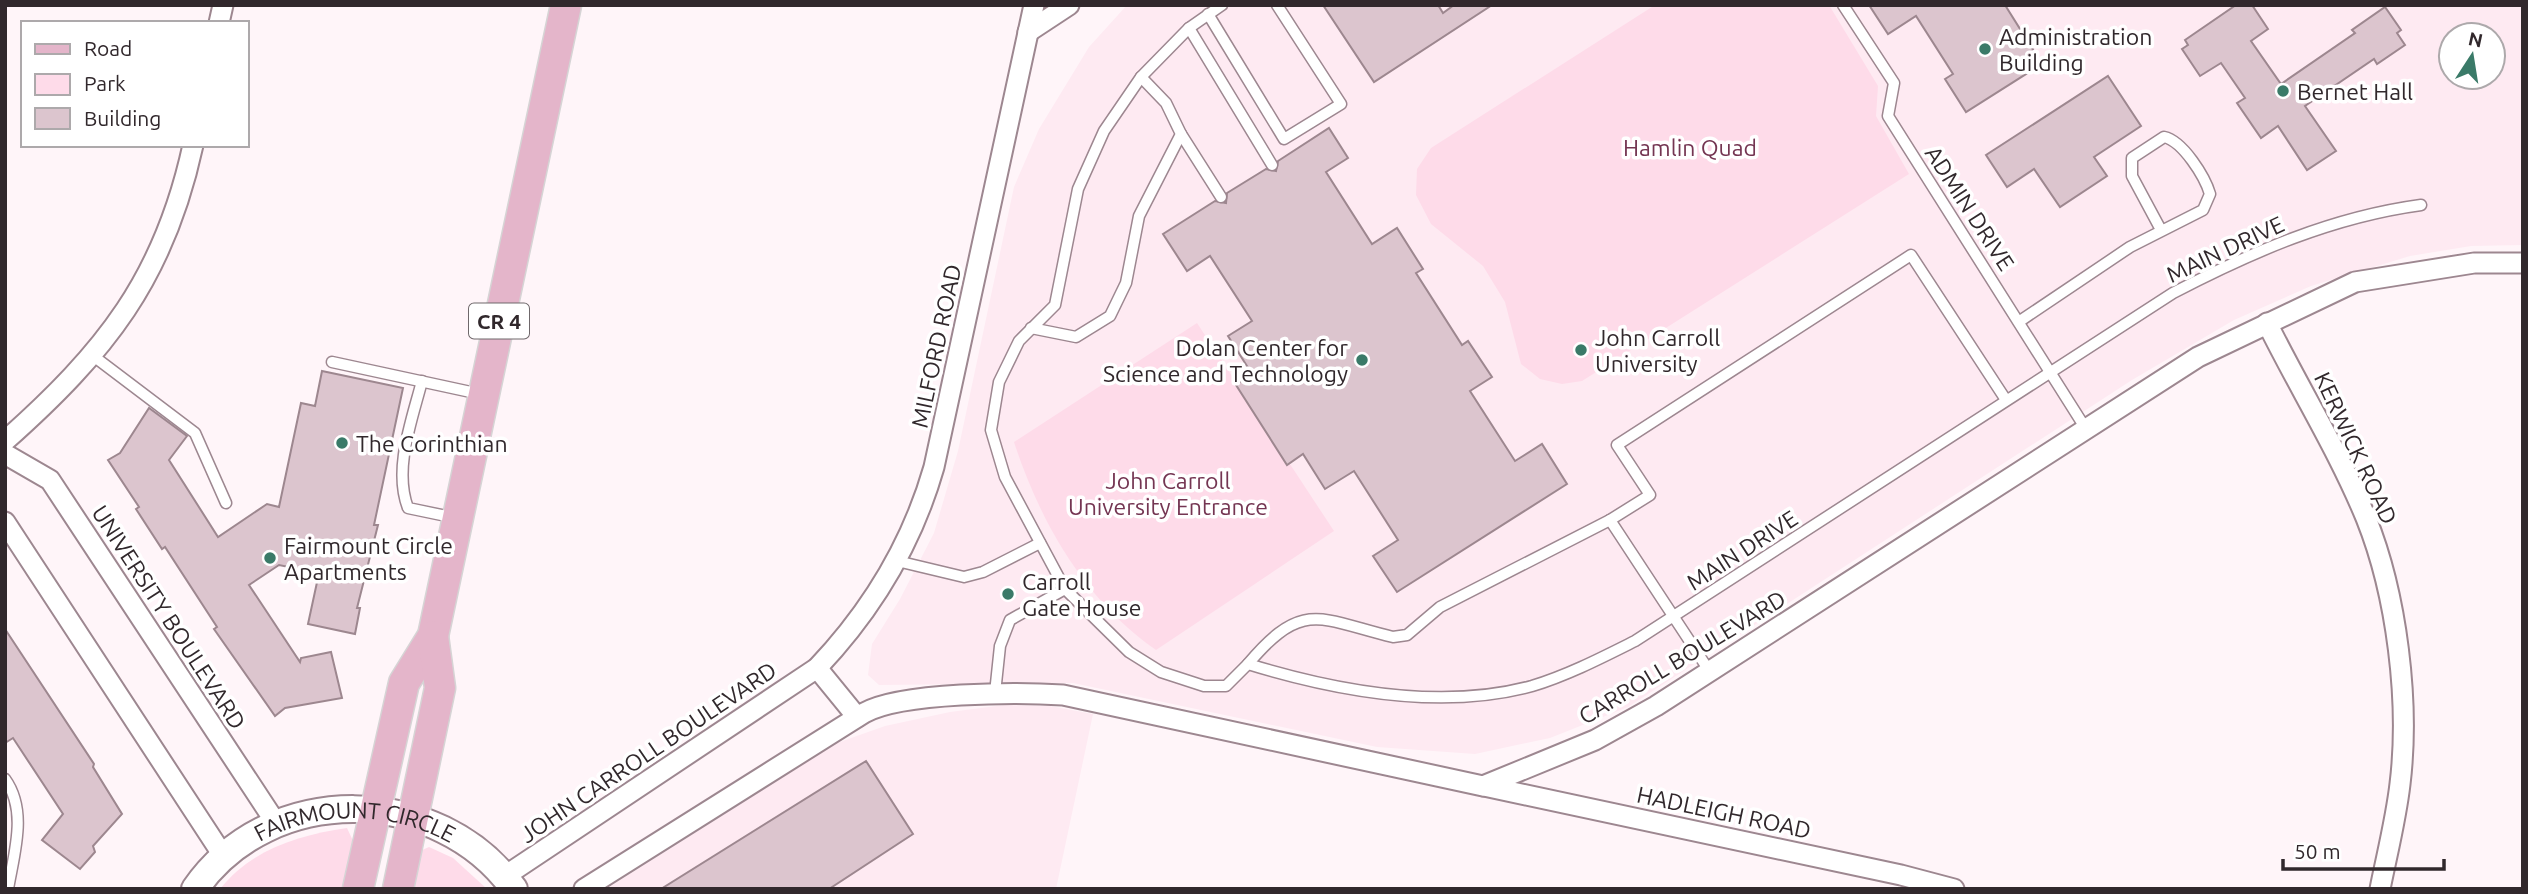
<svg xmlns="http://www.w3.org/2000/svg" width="2528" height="894" font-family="Ubuntu,sans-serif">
<rect width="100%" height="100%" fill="#fff5f9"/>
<g fill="#feeaf2" fill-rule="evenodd">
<path d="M1127 5H2523V245L2471 246 2410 256 2311 286 2234 320 2132 380 1628 707 1550 738 1475 754 1377 747 1073 683 879 685 868 675 872 644 900 599 934 533 958 451 1014 187 1039 129 1089 47ZM2451 35H2493V77H2451Z"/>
<polygon points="1004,705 1050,706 1093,714 1056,889 606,889 837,743 885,726 950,712"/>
</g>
<g fill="#fedbe9">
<polygon points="1655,5 1829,5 1878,86 1876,116 1909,174 1582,381 1562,384 1540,379 1521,364 1505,302 1483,266 1431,224 1416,195 1417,169 1431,148"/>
<path d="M1197 323 1334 531 1156 650C1085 601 1040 522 1014 442Z"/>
<path d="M347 828 354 843 345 889H220C252 849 299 835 347 828Z"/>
<polygon points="429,847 453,858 487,889 412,889 420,851"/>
</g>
<g fill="#dcc5ce" stroke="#9d878f" stroke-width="2">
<polygon points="1323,5 1438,5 1443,13 1454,5 1492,5 1374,82"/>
<polygon points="1869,5 2005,5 2042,64 1966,112 1945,79 1953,74 1916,16 1888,34"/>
<polygon points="2236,5 2252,5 2268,29 2251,41 2281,84 2355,33 2352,30 2385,7 2401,30 2397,33 2405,45 2377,64 2374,59 2305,106 2336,151 2307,170 2278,126 2261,138 2237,103 2245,98 2221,63 2200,76 2182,49 2188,45 2185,40"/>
<polygon points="2108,76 2141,126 2094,157 2107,176 2060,207 2034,169 2007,187 1986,155"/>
<polygon points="1329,128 1348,158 1326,172 1372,244 1397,228 1423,269 1416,273 1462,345 1468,341 1492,377 1470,391 1515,461 1542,444 1567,484 1397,592 1373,556 1398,540 1354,471 1325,489 1303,454 1287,465 1236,385 1252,374 1228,336 1252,321 1210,256 1187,271 1163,234 1215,201 1226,203 1227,193 1266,169 1276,171 1278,161"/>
<polygon points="322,371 403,388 374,525 378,525 357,608 360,608 355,634 308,624 319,573 279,565 249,585 300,662 301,658 331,652 342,698 285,708 275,716 214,629 217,627 165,547 162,549 136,509 139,507 108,460 120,453 149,408 187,436 169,460 218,537 267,504 279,507 301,403 315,406"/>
<polygon points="5,629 94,764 93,767 122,814 93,846 95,852 80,869 42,840 63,814 13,738 5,743"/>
<polygon points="866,761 913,834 829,889 661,889"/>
</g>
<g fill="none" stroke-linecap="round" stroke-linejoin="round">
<defs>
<g id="service">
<path d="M1222 5 1189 28 1141 77 1104 131 1078 189 1055 305 1019 341 999 382 991 430 1005 477 1065 589 1129 652 1161 672 1204 686H1226L1248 664C1336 691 1441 711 1532 686 1568 675 1601 658 1635 641L2173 293C2252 252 2332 217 2421 205"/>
<polyline points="1843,5 1894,83 1888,116 2086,429"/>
<polyline points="1208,14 1284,139 1341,104 1277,5"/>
<polyline points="1189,28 1272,165"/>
<polyline points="1181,134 1221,197"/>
<path d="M2020 321 2130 247 2203 210 2210 194C2205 177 2183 141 2164 137L2132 158V176L2161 230"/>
<polyline points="1031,328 1076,337 1110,316 1126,283 1139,216 1181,134 1166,103 1141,77"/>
<polyline points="92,355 195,433 226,503"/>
<polyline points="332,362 480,394"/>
<path d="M422 381C412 420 393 469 408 508L456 518"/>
<polyline points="897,561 964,577 983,572 1040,543"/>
<path d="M1248 664C1303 599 1319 619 1393 637L1407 635 1440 607 1610 520"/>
<polyline points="1710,672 1610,520 1650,495 1617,445 1911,255 2006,400"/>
<polyline points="995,693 1000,646 1010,620 1065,589"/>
<path d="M5 779C28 811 14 853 8 889"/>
</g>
<g id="minor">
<polyline points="219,23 223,5"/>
<polyline points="1028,32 1069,5"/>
<path d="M2267 323C2299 388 2338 450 2366 518 2397 595 2410 702 2400 784 2396 819 2387 854 2380 889"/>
<path d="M5 441C105 352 164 279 193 145"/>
<polyline points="5,454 50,480 276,823"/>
<polyline points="5,522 224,857"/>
<polyline points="817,668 857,717"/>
<polyline points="1484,786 1901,875 1954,889"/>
<path d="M505 876 817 668C873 609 912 544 934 467L1034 5"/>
<path d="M584 889 864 713C901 692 1019 692 1063 695L1483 786 1595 740 1656 706 2198 357 2355 282 2474 263H2523"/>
</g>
<g id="secondary">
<path id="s1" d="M195 889C270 781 439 784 514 889"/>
</g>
<g id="primary">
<polyline points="358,889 404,683 433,636 566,5"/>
<polyline points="398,889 440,688 433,636"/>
</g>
</defs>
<use href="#service" stroke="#9d8790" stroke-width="13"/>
<use href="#minor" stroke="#9d8790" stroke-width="23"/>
<use href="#secondary" stroke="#9d8790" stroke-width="30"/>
<use href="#primary" stroke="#d6d4d5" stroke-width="33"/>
<use href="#service" stroke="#fff" stroke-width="10"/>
<use href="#minor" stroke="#fff" stroke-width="19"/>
<use href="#secondary" stroke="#fff" stroke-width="26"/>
<use href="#primary" stroke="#e4b5ca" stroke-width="30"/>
</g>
<g fill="#3a7a68" stroke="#fff" stroke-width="2.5">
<circle cx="1985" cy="49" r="7"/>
<circle cx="2283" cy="91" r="7"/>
<circle cx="1581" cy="350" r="7"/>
<circle cx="1362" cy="360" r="7"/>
<circle cx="342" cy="443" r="7"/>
<circle cx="270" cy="558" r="7"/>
<circle cx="1008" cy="594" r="7"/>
</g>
<g text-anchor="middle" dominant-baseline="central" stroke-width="7" stroke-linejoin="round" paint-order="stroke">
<rect fill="#fff" stroke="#6f686b" stroke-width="2" x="469" y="303.5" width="60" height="35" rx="5"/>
<g font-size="21" font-weight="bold" fill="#31282c">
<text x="499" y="321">CR 4</text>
</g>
<g font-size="23" fill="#31282c" stroke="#fff" text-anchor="start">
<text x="1999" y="36">Administration<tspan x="1999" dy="26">Building</tspan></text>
<text x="2297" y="91">Bernet Hall</text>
<text x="1595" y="337">John Carroll<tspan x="1595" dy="26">University</tspan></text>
<text x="1348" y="347" text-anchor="end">Dolan Center for<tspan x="1348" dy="26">Science and Technology</tspan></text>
<text x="356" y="443">The Corinthian</text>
<text x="284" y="545">Fairmount Circle<tspan x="284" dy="26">Apartments</tspan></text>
<text x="1022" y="581">Carroll<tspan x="1022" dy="26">Gate House</tspan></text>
</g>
<g font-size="23" fill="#743552" stroke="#fff">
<text x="1690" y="147">Hamlin Quad</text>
<text x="1168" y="480">John Carroll<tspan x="1168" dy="26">University Entrance</tspan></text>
</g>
<g font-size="23" fill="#31282c" stroke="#fff">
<text transform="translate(1970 208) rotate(57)">ADMIN DRIVE</text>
<text transform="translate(2225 249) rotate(-25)">MAIN DRIVE</text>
<text transform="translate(936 346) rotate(-78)">MILFORD ROAD</text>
<text transform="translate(2356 448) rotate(65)">KERWICK ROAD</text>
<text transform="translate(1742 550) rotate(-33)">MAIN DRIVE</text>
<text transform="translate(169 617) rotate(57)">UNIVERSITY BOULEVARD</text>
<text transform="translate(1682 657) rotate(-31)">CARROLL BOULEVARD</text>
<text transform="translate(648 752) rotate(-34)">JOHN CARROLL BOULEVARD</text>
<text transform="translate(1724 812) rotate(12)">HADLEIGH ROAD</text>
<text stroke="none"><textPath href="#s1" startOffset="186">FAIRMOUNT CIRCLE</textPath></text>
</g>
</g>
<rect width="2528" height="894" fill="none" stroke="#31282c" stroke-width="14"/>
<rect x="21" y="21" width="228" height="126" fill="#ffffff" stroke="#ada9ab" stroke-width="2"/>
<rect x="35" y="44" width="35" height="10" fill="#e4b5ca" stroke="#ada9ab" stroke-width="2"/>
<text x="84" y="56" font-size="21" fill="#31282c">Road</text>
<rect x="35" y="74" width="35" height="21" fill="#fedbe9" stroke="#ada9ab" stroke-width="2"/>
<text x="84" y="91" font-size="21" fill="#31282c">Park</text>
<rect x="35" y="108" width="35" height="21" fill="#dcc5ce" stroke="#ada9ab" stroke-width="2"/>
<text x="84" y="126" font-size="21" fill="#31282c">Building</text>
<g transform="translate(2472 56) rotate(12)"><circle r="33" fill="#ffffff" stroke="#ada9ab" stroke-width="2"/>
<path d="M0-5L12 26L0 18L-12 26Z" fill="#3a7a68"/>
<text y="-10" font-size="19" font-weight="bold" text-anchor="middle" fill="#31282c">N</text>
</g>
<path d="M2283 859v10h161v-10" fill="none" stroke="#31282c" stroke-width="3.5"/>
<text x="2294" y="859" font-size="21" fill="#31282c" stroke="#ffffff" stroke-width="5" paint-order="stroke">50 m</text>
</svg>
